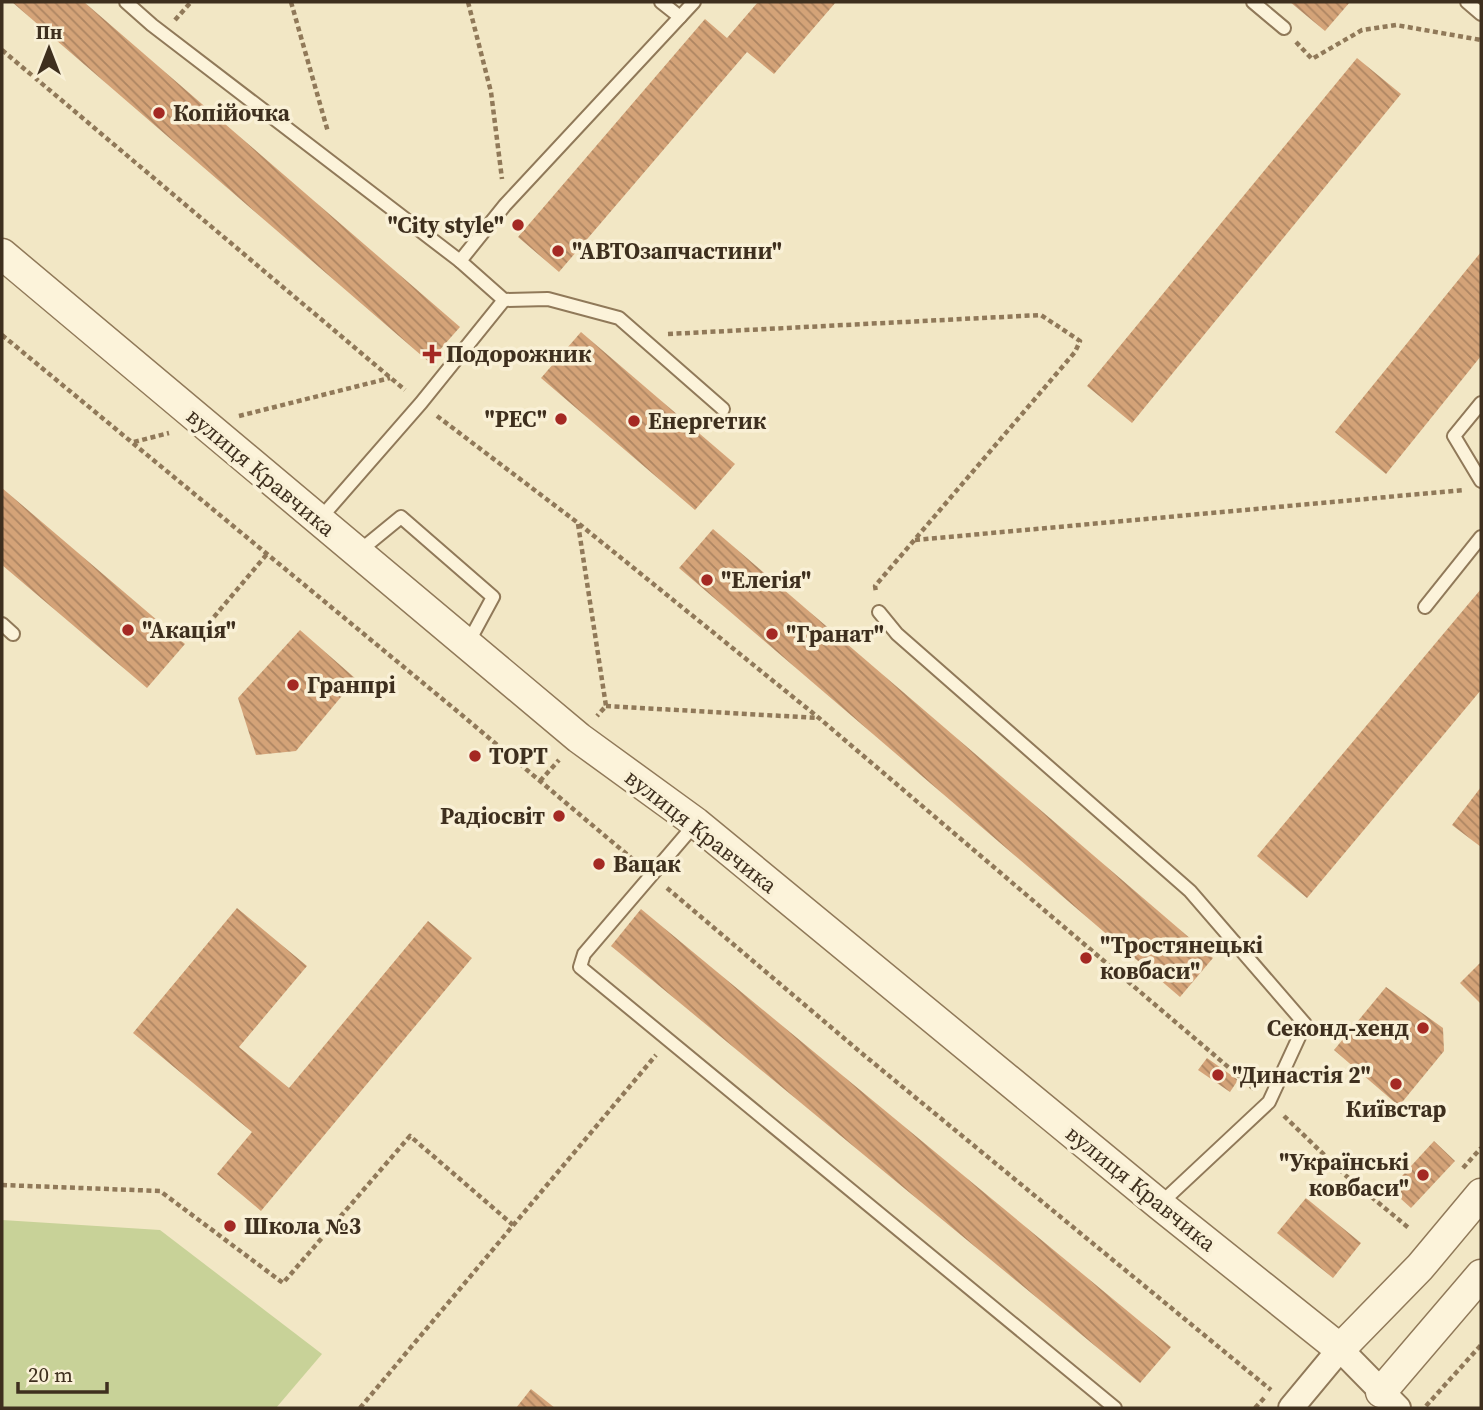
<svg xmlns="http://www.w3.org/2000/svg" width="1483" height="1410" font-family="'Source Serif 4',serif">
<defs>
<pattern id="building-back-hatch" width="6" height="6" patternUnits="userSpaceOnUse" patternTransform="scale(1.75)"><rect width="6" height="6" fill="#d4a378"/><path d="M-1 5l2 2M0 0l6 6M5-1l2 2" fill="none" stroke="#ad8562"/></pattern>
</defs>
<rect width="100%" height="100%" fill="#f2e7c5"/>
<polygon fill="#c8d298" points="2,1220 160,1230 322,1354 276,1408 2,1408"/>
<g fill="url(#building-back-hatch)">
<polygon points="12,2 84,2 460,327 429,362"/>
<polygon points="758,2 836,2 774,74 747,52 559,272 518,237 705,19 727,38"/>
<polygon points="1290,2 1350,2 1325,31"/>
<polygon points="1357,58 1401,94 1132,423 1087,386"/>
<polygon points="1481,252 1481,356 1386,474 1335,432"/>
<polygon points="581,332 735,464 695,510 541,378"/>
<polygon points="2,488 185,644 147,688 2,565"/>
<polygon points="713,529 1213,958 1180,997 679,568"/>
<polygon points="1481,589 1481,690 1307,898 1257,856"/>
<polygon points="300,630 356,679 296,751 256,755 238,698"/>
<polygon points="1481,787 1481,847 1452,825"/>
<polygon points="237,908 307,966 239,1047 289,1088 428,921 472,958 261,1211 217,1174 252,1132 133,1033"/>
<polygon points="641,909 1171,1347 1140,1383 611,946"/>
<polygon points="1481,962 1481,1004 1460,983"/>
<polygon points="1386,987 1443,1028 1444,1051 1399,1106 1334,1050"/>
<polygon points="1207,1058 1238,1080 1230,1092 1198,1070"/>
<polygon points="1434,1141 1455,1161 1411,1208 1390,1189"/>
<polygon points="1306,1198 1361,1243 1333,1278 1277,1233"/>
<polygon points="531,1389 555,1408 516,1408"/>
</g>
<g fill="none" stroke-linecap="round" stroke-linejoin="round">
<defs>
<g id="service">
<polyline points="126,2 152,25 460,261 504,300 421,403 318,521"/>
<polyline points="661,2 680,17"/>
<polyline points="1253,2 1284,28"/>
<polyline points="1467,2 1481,14"/>
<polyline points="460,261 505,205 694,2"/>
<polyline points="504,300 548,299 619,318 723,409"/>
<polyline points="1481,403 1454,436 1481,481"/>
<polyline points="357,553 401,517 493,597 467,645"/>
<polyline points="1425,607 1481,537"/>
<polyline points="879,612 897,634 1190,891 1305,1024 1269,1102 1160,1204"/>
<polyline points="2,624 13,634"/>
<polyline points="696,823 584,954 580,967 1115,1408"/>
</g>
<polyline id="minor" points="1291,1408 1340,1349 1398,1408"/>
<g id="tertiary">
<polyline points="2,254 579,738 696,823 1160,1205 1340,1349 1420,1267 1481,1194"/>
<polyline points="1381,1392 1481,1275"/>
</g>
</defs>
<use href="#service" stroke="#907959" stroke-width="16"/>
<use href="#minor" stroke="#907959" stroke-width="28"/>
<use href="#tertiary" stroke="#907959" stroke-width="33"/>
<g stroke="#907959" stroke-width="4.5" stroke-dasharray="5 3.5" stroke-linecap="butt">
<polyline points="291,2 328,132"/>
<polyline points="468,2 491,92 502,179"/>
<polyline points="175,20 191,2"/>
<polyline points="1296,42 1312,59 1362,30 1396,25 1481,40"/>
<polyline points="2,50 405,390"/>
<polyline points="668,334 1041,315 1080,341 1075,352 875,586 876,592"/>
<polyline points="2,335 457,711 636,862"/>
<polyline points="239,416 390,378"/>
<polyline points="437,416 578,523 819,718 1254,1089"/>
<polyline points="134,442 169,433"/>
<polyline points="578,524 606,706 597,716"/>
<polyline points="915,540 1464,490"/>
<polyline points="203,630 267,554"/>
<polyline points="606,706 818,718"/>
<polyline points="540,781 559,760"/>
<polyline points="667,888 865,1056 1271,1390"/>
<polyline points="1284,1116 1345,1175 1410,1229"/>
<polyline points="1463,1168 1481,1148"/>
<polyline points="2,1185 160,1191 283,1283 410,1136 513,1225"/>
<polyline points="1426,1406 1481,1345"/>
<polyline points="360,1408 656,1055"/>
<polyline points="1255,1408 1265,1397"/>
</g>
<use href="#service" stroke="#fcf3da" stroke-width="12"/>
<use href="#minor" stroke="#fcf3da" stroke-width="24"/>
<use href="#tertiary" stroke="#fcf3da" stroke-width="30"/>
</g>
<g fill="#a42923" stroke="#f9f0d6" stroke-width="2.5">
<circle cx="159" cy="113" r="7"/>
<circle cx="518" cy="225" r="7"/>
<circle cx="558" cy="251" r="7"/>
<path d="M428.5 343.5h7v7h7v7h-7v7h-7v-7h-7v-7h7z"/>
<circle cx="561" cy="419" r="7"/>
<circle cx="634" cy="421" r="7"/>
<circle cx="707" cy="580" r="7"/>
<circle cx="128" cy="630" r="7"/>
<circle cx="772" cy="634" r="7"/>
<circle cx="293" cy="685" r="7"/>
<circle cx="475" cy="756" r="7"/>
<circle cx="559" cy="816" r="7"/>
<circle cx="599" cy="864" r="7"/>
<circle cx="1086" cy="958" r="7"/>
<circle cx="1423" cy="1028" r="7"/>
<circle cx="1218" cy="1075" r="7"/>
<circle cx="1396" cy="1084" r="7"/>
<circle cx="1423" cy="1175" r="7"/>
<circle cx="230" cy="1226" r="7"/>
</g>
<g text-anchor="middle" dominant-baseline="central" stroke-width="7" stroke-linejoin="round" paint-order="stroke">
<g font-size="23" font-weight="bold" fill="#3e2f1e" stroke="#f9f0d6" text-anchor="start">
<text x="173" y="113">Копійочка</text>
<text x="504" y="225" text-anchor="end">"City style"</text>
<text x="572" y="251">"АВТОзапчастини"</text>
<text x="446" y="354">Подорожник</text>
<text x="547" y="419" text-anchor="end">"РЕС"</text>
<text x="648" y="421">Енергетик</text>
<text x="721" y="580">"Елегія"</text>
<text x="142" y="630">"Акація"</text>
<text x="786" y="634">"Гранат"</text>
<text x="307" y="685">Гранпрі</text>
<text x="489" y="756">ТОРТ</text>
<text x="545" y="816" text-anchor="end">Радіосвіт</text>
<text x="613" y="864">Вацак</text>
<text x="1100" y="945">"Тростянецькі<tspan x="1100" dy="26">ковбаси"</tspan></text>
<text x="1409" y="1028" text-anchor="end">Секонд-хенд</text>
<text x="1232" y="1075">"Династія 2"</text>
<text x="1396" y="1109" text-anchor="middle">Київстар</text>
<text x="1409" y="1162" text-anchor="end">"Українські<tspan x="1409" dy="26">ковбаси"</tspan></text>
<text x="244" y="1226">Школа №3</text>
</g>
<g font-size="23" fill="#3e2f1e" stroke="#f9f0d6">
<text transform="translate(261 472) rotate(40)">вулиця Кравчика</text>
<text transform="translate(701 831) rotate(38)">вулиця Кравчика</text>
<text transform="translate(1141 1188) rotate(39)">вулиця Кравчика</text>
</g>
</g>
<rect width="1483" height="1410" fill="none" stroke="#3e2f1e" stroke-width="7"/>
<g transform="translate(49 49)" stroke="#f9f0d6" stroke-width="5" paint-order="stroke">
<path d="M0-5L12 26L0 18L-12 26Z" fill="#3e2f1e"/>
<text y="-10" font-size="19" font-weight="bold" text-anchor="middle" fill="#3e2f1e">Пн</text>
</g>
<path d="M18 1382v10h89v-10" fill="none" stroke="#3e2f1e" stroke-width="3.5"/>
<text x="28" y="1382" font-size="21" fill="#3e2f1e" stroke="#f9f0d6" stroke-width="5" paint-order="stroke">20 m</text>
</svg>
